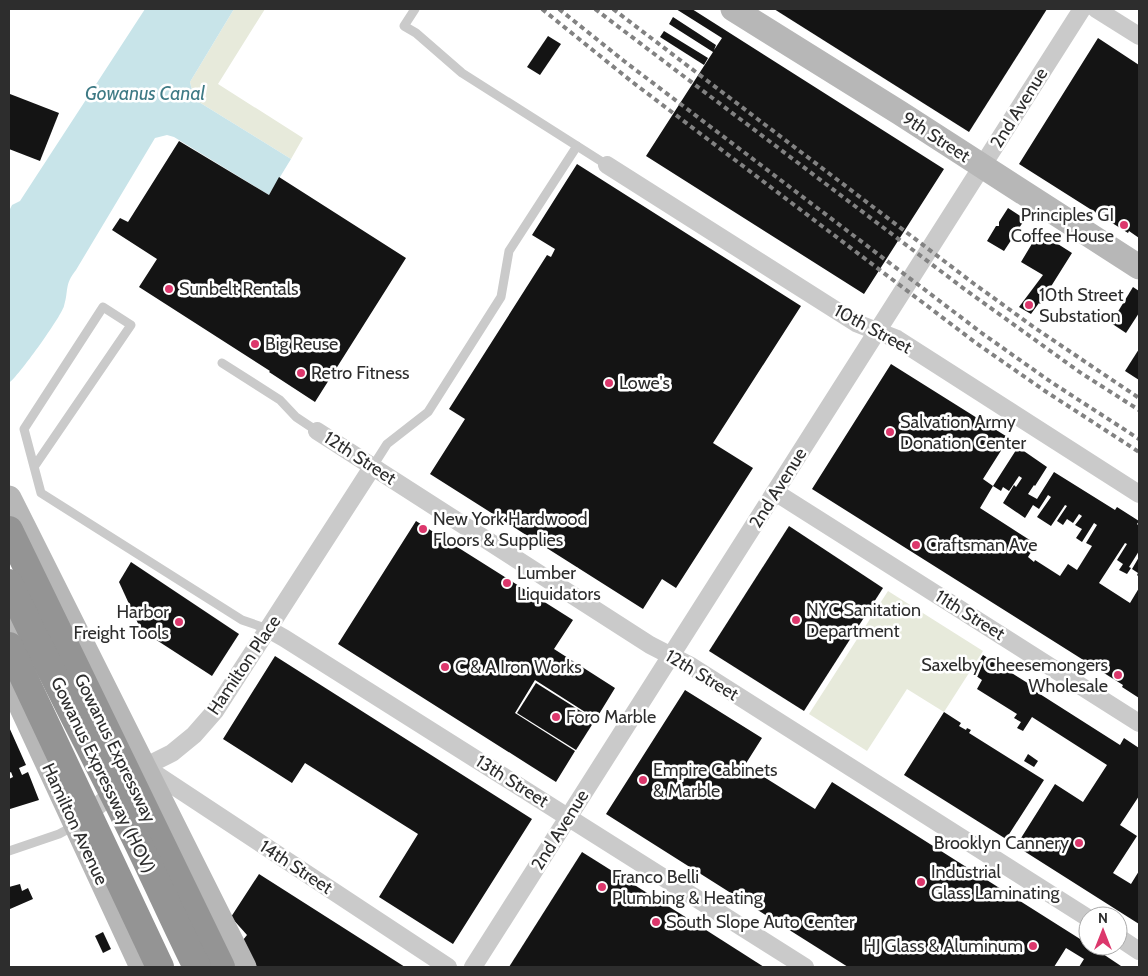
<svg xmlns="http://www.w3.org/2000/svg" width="1148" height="976" font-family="Cabin,sans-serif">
<rect width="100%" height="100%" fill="#fff"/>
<g fill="#e7eadb">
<polygon points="234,9 265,9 218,84 303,138 291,159 194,99 190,82"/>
<polygon points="888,591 983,651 944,712 907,689 867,751 809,714"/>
</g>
<path fill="#c8e4e9" d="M145 9H234L190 82 194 99 291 159 269 195 174 137 167 135 155 138 76 270C64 285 69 290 64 306 61 317 18 377 9 383V211L12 205 20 201Z"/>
<g fill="#141414">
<polygon points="676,9 692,9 944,169 864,294 646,156 713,52 669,24 673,17 716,45 714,50 722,38"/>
<polygon points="774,9 1047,9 969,132"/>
<polygon points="664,31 708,58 704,65 660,37"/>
<polygon points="548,36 561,44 540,75 527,67"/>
<polygon points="1098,38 1139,65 1139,238 1129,231 1128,233 1019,164"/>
<polygon points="10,94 59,113 40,161 9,149 9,97"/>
<polygon points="179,141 269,195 279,177 406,258 315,402 269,372 270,371 139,287 157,259 112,230 120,218 128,222"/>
<polygon points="577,164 801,306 713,443 753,468 676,588 662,579 643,609 430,474 465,419 449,409 547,255 551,257 555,249 532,235"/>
<polygon points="1008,208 1025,219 1004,251 987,241 996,226 999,226 999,222"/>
<polygon points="1039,232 1072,253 1040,304 1039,303 1031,314 1019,307 1043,275 1021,262"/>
<polygon points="1133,287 1139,291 1139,313 1126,333 1111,323"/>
<polygon points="1139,349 1139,380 1125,371"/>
<polygon points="891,364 1009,438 983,479 993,486 980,508 1036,544 1028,557 1034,562 1035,560 1060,576 1068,564 1077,570 1092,546 1086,543 1097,525 1094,523 1082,542 1076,538 1082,529 1075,525 1082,516 1079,514 1073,523 1067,519 1063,525 1057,521 1067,506 1065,505 1051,526 1037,517 1051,497 1048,495 1039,509 1033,505 1025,518 1003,503 1014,485 1016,487 1022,478 1019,476 1009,491 1003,487 1001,491 993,486 1018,447 1047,467 1035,486 1034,485 1028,494 1037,499 1054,472 1115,510 1117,507 1139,521 1137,524 1139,526 1139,551 1129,567 1131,568 1127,574 1119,570 1123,564 1117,560 1127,544 1125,543 1099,583 1130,603 1139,588 1139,698 1122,687 1123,685 812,489"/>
<polygon points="416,521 573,620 554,649 615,688 596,719 535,680 515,713 575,751 556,782 338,644"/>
<polygon points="789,526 883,588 804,711 709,651"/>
<polygon points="1139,557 1139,577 1137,575 1138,573 1132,569"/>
<polygon points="131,562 239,634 212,676 141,630 119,582"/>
<polygon points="983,655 1034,687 1032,689 1120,745 1124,738 1139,748 1139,796 1120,825 1137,836 1113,873 1131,884 1139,871 1139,924 1016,846 1055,784 1083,802 1107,765 1032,717 1023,731 1017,728 1021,722 1014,718 1017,714 977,689 982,680 972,673"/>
<polygon points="275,656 532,819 453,944 379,897 418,834 305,763 292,783 223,739"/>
<polygon points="536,683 595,720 576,750 517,713"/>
<polygon points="685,690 762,738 745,765 815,809 832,782 1088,944 1088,946 1091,946 1121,966 1120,967 1079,967 1084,959 1066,948 1054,967 848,967 606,814"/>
<polygon points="944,712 961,723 959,726 966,730 967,728 971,730 969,733 1044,780 1006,839 904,775"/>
<polygon points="9,727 26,765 19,768 22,775 28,772 39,800 10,809 9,779 13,777 11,772 9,773"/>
<polygon points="1028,754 1038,761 1034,767 1024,761"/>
<polygon points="582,852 695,923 764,967 509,967"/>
<polygon points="259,874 405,967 257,967 243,940 247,935 231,917"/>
<polygon points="20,884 22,891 28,888 33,899 10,909 9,887"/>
<polygon points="103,932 111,949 103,953 95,936"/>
</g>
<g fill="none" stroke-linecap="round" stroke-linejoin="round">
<g stroke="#cacaca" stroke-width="9">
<polyline points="415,9 404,26 416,33 462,73 607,165"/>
<polyline points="222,363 280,400 296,417 317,431"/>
<polyline points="373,466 387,444 428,412 501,297 509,251 577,146"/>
<polyline points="34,467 131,325 103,307 24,429 41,493 242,620 268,629"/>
<polyline points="9,851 59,834 74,826"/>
</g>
<g stroke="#cacaca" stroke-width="18">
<polyline points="1096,9 1139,36"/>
<polyline points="607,165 856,323 897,339 1139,494"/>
<polyline points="317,431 650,645 691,666 1088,918"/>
<polyline points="775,492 1139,723"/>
<polyline points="268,629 284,638 805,967"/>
<polyline points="145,767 448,967"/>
<polyline points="81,820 144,767 172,753 194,735 215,711 373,466"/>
<polyline points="1118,937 1139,951"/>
<polyline points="473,967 1082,9"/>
</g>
<g stroke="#b7b7b7" stroke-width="25">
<polyline points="733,9 900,113 1139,267"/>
<polyline points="9,498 244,967"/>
<polyline points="9,617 33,667"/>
<polyline points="9,680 142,967"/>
</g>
<g stroke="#949494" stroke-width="28">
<polyline points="9,530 221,967"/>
<path d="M9 583C47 666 90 746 130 827 153 873 174 921 197 967"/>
<polyline points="9,646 160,967"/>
</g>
<g stroke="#828282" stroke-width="4" stroke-dasharray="5 4" stroke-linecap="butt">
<polyline points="542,9 631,81 976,343 1045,391 1139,452"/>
<polyline points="559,9 624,61 983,334 1051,382 1139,439"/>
<polyline points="595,9 967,291 1081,373 1139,410"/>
<polyline points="613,9 973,283 1035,328 1139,398"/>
</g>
</g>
<g fill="#dc376c" stroke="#fff" stroke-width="2">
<circle cx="1124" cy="225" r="5"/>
<circle cx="169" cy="289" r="5"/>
<circle cx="1029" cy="305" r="5"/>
<circle cx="255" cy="344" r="5"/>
<circle cx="301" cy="373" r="5"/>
<circle cx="609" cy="383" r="5"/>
<circle cx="890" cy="432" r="5"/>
<circle cx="423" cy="529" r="5"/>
<circle cx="916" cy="545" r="5"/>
<circle cx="507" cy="583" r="5"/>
<circle cx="796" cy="620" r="5"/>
<circle cx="179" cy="622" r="5"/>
<circle cx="445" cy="667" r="5"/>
<circle cx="1118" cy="675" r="5"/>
<circle cx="556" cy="717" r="5"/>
<circle cx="643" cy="780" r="5"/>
<circle cx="1079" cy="843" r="5"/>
<circle cx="921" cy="882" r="5"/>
<circle cx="602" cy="887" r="5"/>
<circle cx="656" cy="922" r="5"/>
<circle cx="1033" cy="946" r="5"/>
</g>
<g text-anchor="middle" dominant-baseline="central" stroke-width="5" stroke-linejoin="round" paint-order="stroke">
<g font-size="18" fill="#2d2d2d" stroke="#fff">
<text transform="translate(1019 108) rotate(-58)">2nd Avenue</text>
<text transform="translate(936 137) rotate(33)">9th Street</text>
<text transform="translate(873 329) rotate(28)">10th Street</text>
<text transform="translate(360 458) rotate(33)">12th Street</text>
<text transform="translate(778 488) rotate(-58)">2nd Avenue</text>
<text transform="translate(970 615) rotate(32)">11th Street</text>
<text transform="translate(244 665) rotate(-56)">Hamilton Place</text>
<text transform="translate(702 675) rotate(31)">12th Street</text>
<text transform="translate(115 748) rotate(64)">Gowanus Expressway</text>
<text transform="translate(103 775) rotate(64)">Gowanus Expressway (HOV)</text>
<text transform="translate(512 781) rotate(32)">13th Street</text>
<text transform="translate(75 824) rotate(65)">Hamilton Avenue</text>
<text transform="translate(560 830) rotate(-58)">2nd Avenue</text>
<text transform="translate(296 867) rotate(33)">14th Street</text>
</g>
<g font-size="18" fill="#2d2d2d" stroke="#fff" text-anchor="start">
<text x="1114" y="215" text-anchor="end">Principles GI<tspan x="1114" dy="21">Coffee House</tspan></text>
<text x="179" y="289">Sunbelt Rentals</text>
<text x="1039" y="295">10th Street<tspan x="1039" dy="21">Substation</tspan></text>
<text x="265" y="344">Big Reuse</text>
<text x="311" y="373">Retro Fitness</text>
<text x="619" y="383">Lowe's</text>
<text x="900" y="422">Salvation Army<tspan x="900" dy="21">Donation Center</tspan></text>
<text x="433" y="519">New York Hardwood<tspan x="433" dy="21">Floors &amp; Supplies</tspan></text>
<text x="926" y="545">Craftsman Ave</text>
<text x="517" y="573">Lumber<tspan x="517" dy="21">Liquidators</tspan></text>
<text x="806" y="610">NYC Sanitation<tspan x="806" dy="21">Department</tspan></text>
<text x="169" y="612" text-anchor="end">Harbor<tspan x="169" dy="21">Freight Tools</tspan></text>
<text x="1108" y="665" text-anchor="end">Saxelby Cheesemongers<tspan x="1108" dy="21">Wholesale</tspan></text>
<text x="455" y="667">C &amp; A Iron Works</text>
<text x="566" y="717">Foro Marble</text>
<text x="653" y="770">Empire Cabinets<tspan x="653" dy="21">&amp; Marble</tspan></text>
<text x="1069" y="843" text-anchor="end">Brooklyn Cannery</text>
<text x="931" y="872">Industrial<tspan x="931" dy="21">Glass Laminating</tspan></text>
<text x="612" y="877">Franco Belli<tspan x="612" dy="21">Plumbing &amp; Heating</tspan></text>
<text x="666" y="922">South Slope Auto Center</text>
<text x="1023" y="946" text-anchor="end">HJ Glass &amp; Aluminum</text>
</g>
<g font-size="19" font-style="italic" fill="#3e7a85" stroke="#fff">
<text x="145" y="93">Gowanus Canal</text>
</g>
</g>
<rect width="1148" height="976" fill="none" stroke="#2d2d2d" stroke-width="20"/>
<g transform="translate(1103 931)"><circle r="24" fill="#ffffff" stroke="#ababab"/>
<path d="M0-4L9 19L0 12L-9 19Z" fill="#dc376c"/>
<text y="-8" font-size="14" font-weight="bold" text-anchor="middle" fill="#2d2d2d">N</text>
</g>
</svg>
